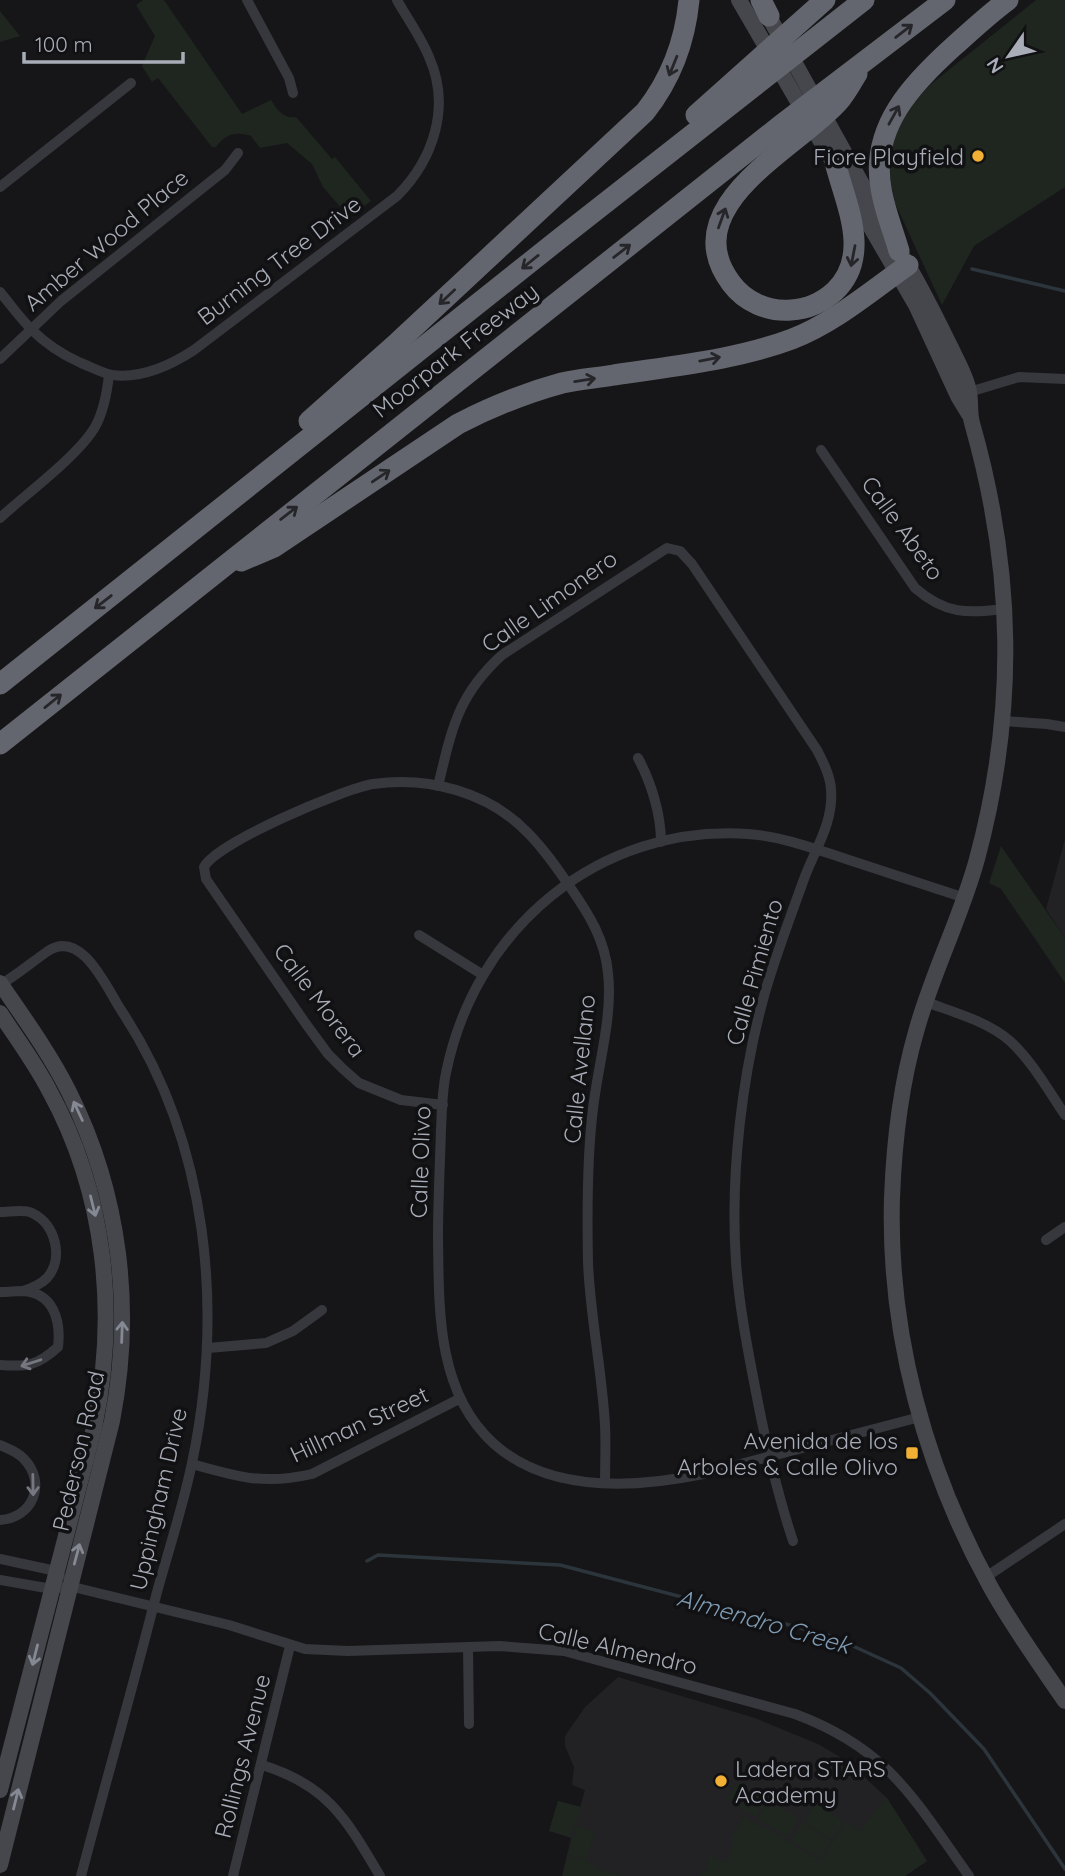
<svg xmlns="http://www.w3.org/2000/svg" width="1065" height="1876" font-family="Quicksand,sans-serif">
<rect width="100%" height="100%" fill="#161618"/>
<g fill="#222225">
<polygon points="1065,839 1065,938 1046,909"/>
<polygon points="618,1677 755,1718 818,1744 847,1761 887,1798 927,1861 905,1876 562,1876 571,1838 549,1831 558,1801 580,1807 585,1790 572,1785 574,1767 565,1746 565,1736 585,1707"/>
</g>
<g fill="#1e261f">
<path d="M143 0H164L242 114 271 100C277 110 284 119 296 117L332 159 335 157 371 201 349 217 323 187 312 164 287 143 260 148 251 136C236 131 225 134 216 147H212L158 78 152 82 142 66 155 36 136 5Z"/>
<polygon points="1036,0 1065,0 1065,187 974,246 942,305 895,203 889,173 892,138 907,109 930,85"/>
<polygon points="0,11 20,36 0,42"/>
<polygon points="1001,846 1065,938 1065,983 1001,889 989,883"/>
<polygon points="737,1782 767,1800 756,1817 727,1799"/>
<polygon points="887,1798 927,1861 905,1876 700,1876 707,1867 710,1855 727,1863 734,1844 729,1841 745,1816 762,1829 764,1826 820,1862 847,1821 859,1831"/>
<polygon points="558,1801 581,1807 571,1837 549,1831"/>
<polygon points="769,1801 799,1819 788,1837 758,1819"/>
<polygon points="816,1803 844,1822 832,1840 804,1821"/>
<polygon points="803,1822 831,1841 820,1859 791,1840"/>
<polygon points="577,1826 595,1832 586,1860 568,1854"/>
<polygon points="568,1856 590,1862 595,1868 623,1876 562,1876"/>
</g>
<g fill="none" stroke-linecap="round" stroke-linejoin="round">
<g stroke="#2c353c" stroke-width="3.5">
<polyline points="972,269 1065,291"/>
<polyline points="367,1561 378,1555 560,1565 831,1636 901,1668 930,1693 984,1749 1065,1869"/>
</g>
<g stroke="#37383d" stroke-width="10">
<polyline points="247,0 289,78 293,93"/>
<polyline points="0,187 131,83"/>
<path d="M0 292C10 304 20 318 32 330 46 344 63 355 81 363 91 367 102 373 112 375 141 379 171 365 194 350L397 196C434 159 451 106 429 57 421 37 407 18 397 0"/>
<polyline points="0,359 61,301 225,170 238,153"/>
<polyline points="966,393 1019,377 1065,379"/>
<path d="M821 450 915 588C946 615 967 613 1005 609"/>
<path d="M0 518C26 494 78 456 95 427 104 411 107 393 109 375"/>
<polyline points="1003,721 1047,724 1065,727"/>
<path d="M638 758C651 782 661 814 661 842"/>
<path d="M438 786C452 729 457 696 502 655L667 548 680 551 692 564 817 750C823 762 830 775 831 789 834 822 815 849 804 879 791 915 777 952 766 989 742 1072 730 1175 736 1262 739 1304 747 1346 755 1387 765 1440 776 1490 793 1541"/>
<polyline points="419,935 483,975"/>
<path d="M0 985C17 975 32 962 48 951 82 929 106 987 121 1010 209 1143 224 1310 192 1463 183 1506 169 1549 157 1592 133 1687 106 1781 81 1876"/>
<path d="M926 1002C953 1012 987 1021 1010 1041 1032 1061 1048 1090 1065 1115"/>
<path d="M443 1105 401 1100 359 1083 343 1069 328 1054 306 1024 206 879 204 867C216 843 343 789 373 784 428 776 489 792 528 833 544 849 557 868 570 887 589 914 605 940 608 973 613 1017 598 1064 593 1109 587 1157 587 1213 588 1262 590 1316 602 1370 605 1425 606 1444 605 1464 605 1483"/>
<path d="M0 1212C10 1212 24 1209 32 1213 56 1224 64 1259 47 1278 40 1285 32 1288 23 1291"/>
<polyline points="1046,1240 1065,1227"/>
<path d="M0 1292C8 1292 16 1291 23 1291 54 1293 61 1321 58 1347 37 1366 27 1367 0 1365"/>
<polyline points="208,1348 266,1343 293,1331 322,1310"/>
<path d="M920 1417 703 1474C635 1488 548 1493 493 1443 436 1391 439 1307 438 1236 438 1201 440 1165 441 1129 442 1111 442 1091 446 1073 475 928 599 824 748 834 781 836 815 849 846 859 886 872 925 885 965 898"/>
<path d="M0 1445C9 1449 18 1452 24 1459 47 1483 33 1518 0 1520"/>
<path d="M192 1464C238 1477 264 1485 312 1474L459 1399"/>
<polyline points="0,1559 56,1571 60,1576"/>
<polyline points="986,1577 1065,1524"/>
<path d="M0 1580 52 1589 69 1586 229 1625 305 1649 348 1651 499 1646 564 1651 795 1714C889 1749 914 1799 969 1876"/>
<polyline points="468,1647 469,1724"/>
<path d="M262 1765C328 1785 347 1820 380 1876"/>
<polyline points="233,1876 290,1646"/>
</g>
<g stroke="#45474d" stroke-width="16">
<polyline points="739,0 916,305 958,396 969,414"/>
<polyline points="764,8 884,224"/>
<path d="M902 256C921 286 936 318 952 350 958 363 967 378 969 392 971 403 969 412 972 423 1014 570 1017 711 977 859 961 918 932 973 916 1032 901 1084 894 1143 892 1198 888 1333 925 1468 990 1586 1012 1626 1039 1663 1065 1701"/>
<path d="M0 983C24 1018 50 1054 69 1092 120 1194 134 1309 112 1421L0 1865"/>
<path d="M0 1013C17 1039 35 1063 49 1090 106 1194 118 1314 94 1428L0 1790"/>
</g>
<g stroke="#63666e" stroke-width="21">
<polyline points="761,0 769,16"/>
<polyline points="696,115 825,0"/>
<path d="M836 166C847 207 871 256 835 291 823 302 808 309 791 310 768 312 745 302 731 283 673 205 798 148 839 101 846 93 851 83 857 74"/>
<path d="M899 251C893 230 884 209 881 188 870 127 913 83 954 46 972 30 989 14 1008 0"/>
<path d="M309 421 398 342 645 112C671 79 685 42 689 0"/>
<path d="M241 561 274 547 458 424C491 407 525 393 562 383 579 379 597 378 614 375 673 366 736 360 792 339 834 323 871 291 908 265"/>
<polyline points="0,684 558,240 864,0"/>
<polyline points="0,744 781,125 945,0"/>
</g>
</g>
<defs><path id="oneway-shaft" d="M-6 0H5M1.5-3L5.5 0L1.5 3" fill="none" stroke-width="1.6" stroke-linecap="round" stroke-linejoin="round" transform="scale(1.75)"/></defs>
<g stroke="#26262a">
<use href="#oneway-shaft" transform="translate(904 31) rotate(-38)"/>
<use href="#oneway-shaft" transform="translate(673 66) rotate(112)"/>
<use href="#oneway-shaft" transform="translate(894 115) rotate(-61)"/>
<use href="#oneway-shaft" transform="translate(722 218) rotate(-70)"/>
<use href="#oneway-shaft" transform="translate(622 251) rotate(-38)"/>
<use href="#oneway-shaft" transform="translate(853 256) rotate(101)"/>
<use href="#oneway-shaft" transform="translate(530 262) rotate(141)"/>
<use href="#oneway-shaft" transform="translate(447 297) rotate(137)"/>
<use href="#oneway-shaft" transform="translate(710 359) rotate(-11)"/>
<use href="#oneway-shaft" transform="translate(585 380) rotate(-9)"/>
<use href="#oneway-shaft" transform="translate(381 476) rotate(-34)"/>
<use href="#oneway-shaft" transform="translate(289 513) rotate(-38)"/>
<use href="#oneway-shaft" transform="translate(103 602) rotate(142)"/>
<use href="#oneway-shaft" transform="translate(53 701) rotate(-39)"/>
</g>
<g stroke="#858993">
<use href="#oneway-shaft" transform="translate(78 1111) rotate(-115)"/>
<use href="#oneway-shaft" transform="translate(93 1206) rotate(76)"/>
<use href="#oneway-shaft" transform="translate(122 1332) rotate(-88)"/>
<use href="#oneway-shaft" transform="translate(77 1554) rotate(-75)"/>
<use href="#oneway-shaft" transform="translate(35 1655) rotate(104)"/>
<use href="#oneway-shaft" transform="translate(16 1799) rotate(-76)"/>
</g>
<g stroke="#757881">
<use href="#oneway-shaft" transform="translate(31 1363) rotate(162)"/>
<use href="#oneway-shaft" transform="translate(33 1485) rotate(89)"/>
</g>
<g fill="#f2b134" stroke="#111113" stroke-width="2.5">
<circle cx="978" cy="156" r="7"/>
<rect x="905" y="1446" width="14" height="14" rx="3.5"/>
<circle cx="721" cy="1781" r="7"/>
</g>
<g text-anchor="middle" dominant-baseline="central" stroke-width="7" stroke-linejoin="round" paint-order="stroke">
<g font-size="23" fill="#a8adb8" stroke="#111113" text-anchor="end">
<text x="964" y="156">Fiore Playfield</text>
<text x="898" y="1440">Avenida de los<tspan x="898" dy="26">Arboles &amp; Calle Olivo</tspan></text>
<text x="735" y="1768" text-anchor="start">Ladera STARS<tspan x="735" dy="26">Academy</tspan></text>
</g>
<g font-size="23" fill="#a8adb8" stroke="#111113">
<text transform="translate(106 240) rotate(-40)">Amber Wood Place</text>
<text transform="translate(279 260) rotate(-37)">Burning Tree Drive</text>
<text transform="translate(455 350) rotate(-38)">Moorpark Freeway</text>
<text transform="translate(903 528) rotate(54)">Calle Abeto</text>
<text transform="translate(549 601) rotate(-35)">Calle Limonero</text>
<text transform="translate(754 972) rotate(-74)">Calle Pimiento</text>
<text transform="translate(320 1000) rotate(53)">Calle Morera</text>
<text transform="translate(579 1069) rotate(-84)">Calle Avellano</text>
<text transform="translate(420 1162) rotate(-88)">Calle Olivo</text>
<text transform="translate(359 1424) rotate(-25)">Hillman Street</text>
<text transform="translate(78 1451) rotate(-77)">Pederson Road</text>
<text transform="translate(158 1499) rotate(-77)">Uppingham Drive</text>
<text transform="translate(618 1648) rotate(13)">Calle Almendro</text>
<text transform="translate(242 1756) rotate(-76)">Rollings Avenue</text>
</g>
<g font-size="24" font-style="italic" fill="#7f9bb3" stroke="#111113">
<text transform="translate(764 1621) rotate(16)">Almendro Creek</text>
</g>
</g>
<g transform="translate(1009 56) rotate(236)" stroke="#111113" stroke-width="5" paint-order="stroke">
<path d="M0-5L12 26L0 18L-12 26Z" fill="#a8adb8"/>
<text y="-10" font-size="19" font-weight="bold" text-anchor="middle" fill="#a8adb8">N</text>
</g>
<path d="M24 52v10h159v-10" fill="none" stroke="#a8adb8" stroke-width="3.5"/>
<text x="35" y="52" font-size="21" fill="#a8adb8" stroke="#111113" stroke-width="5" paint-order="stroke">100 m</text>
</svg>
